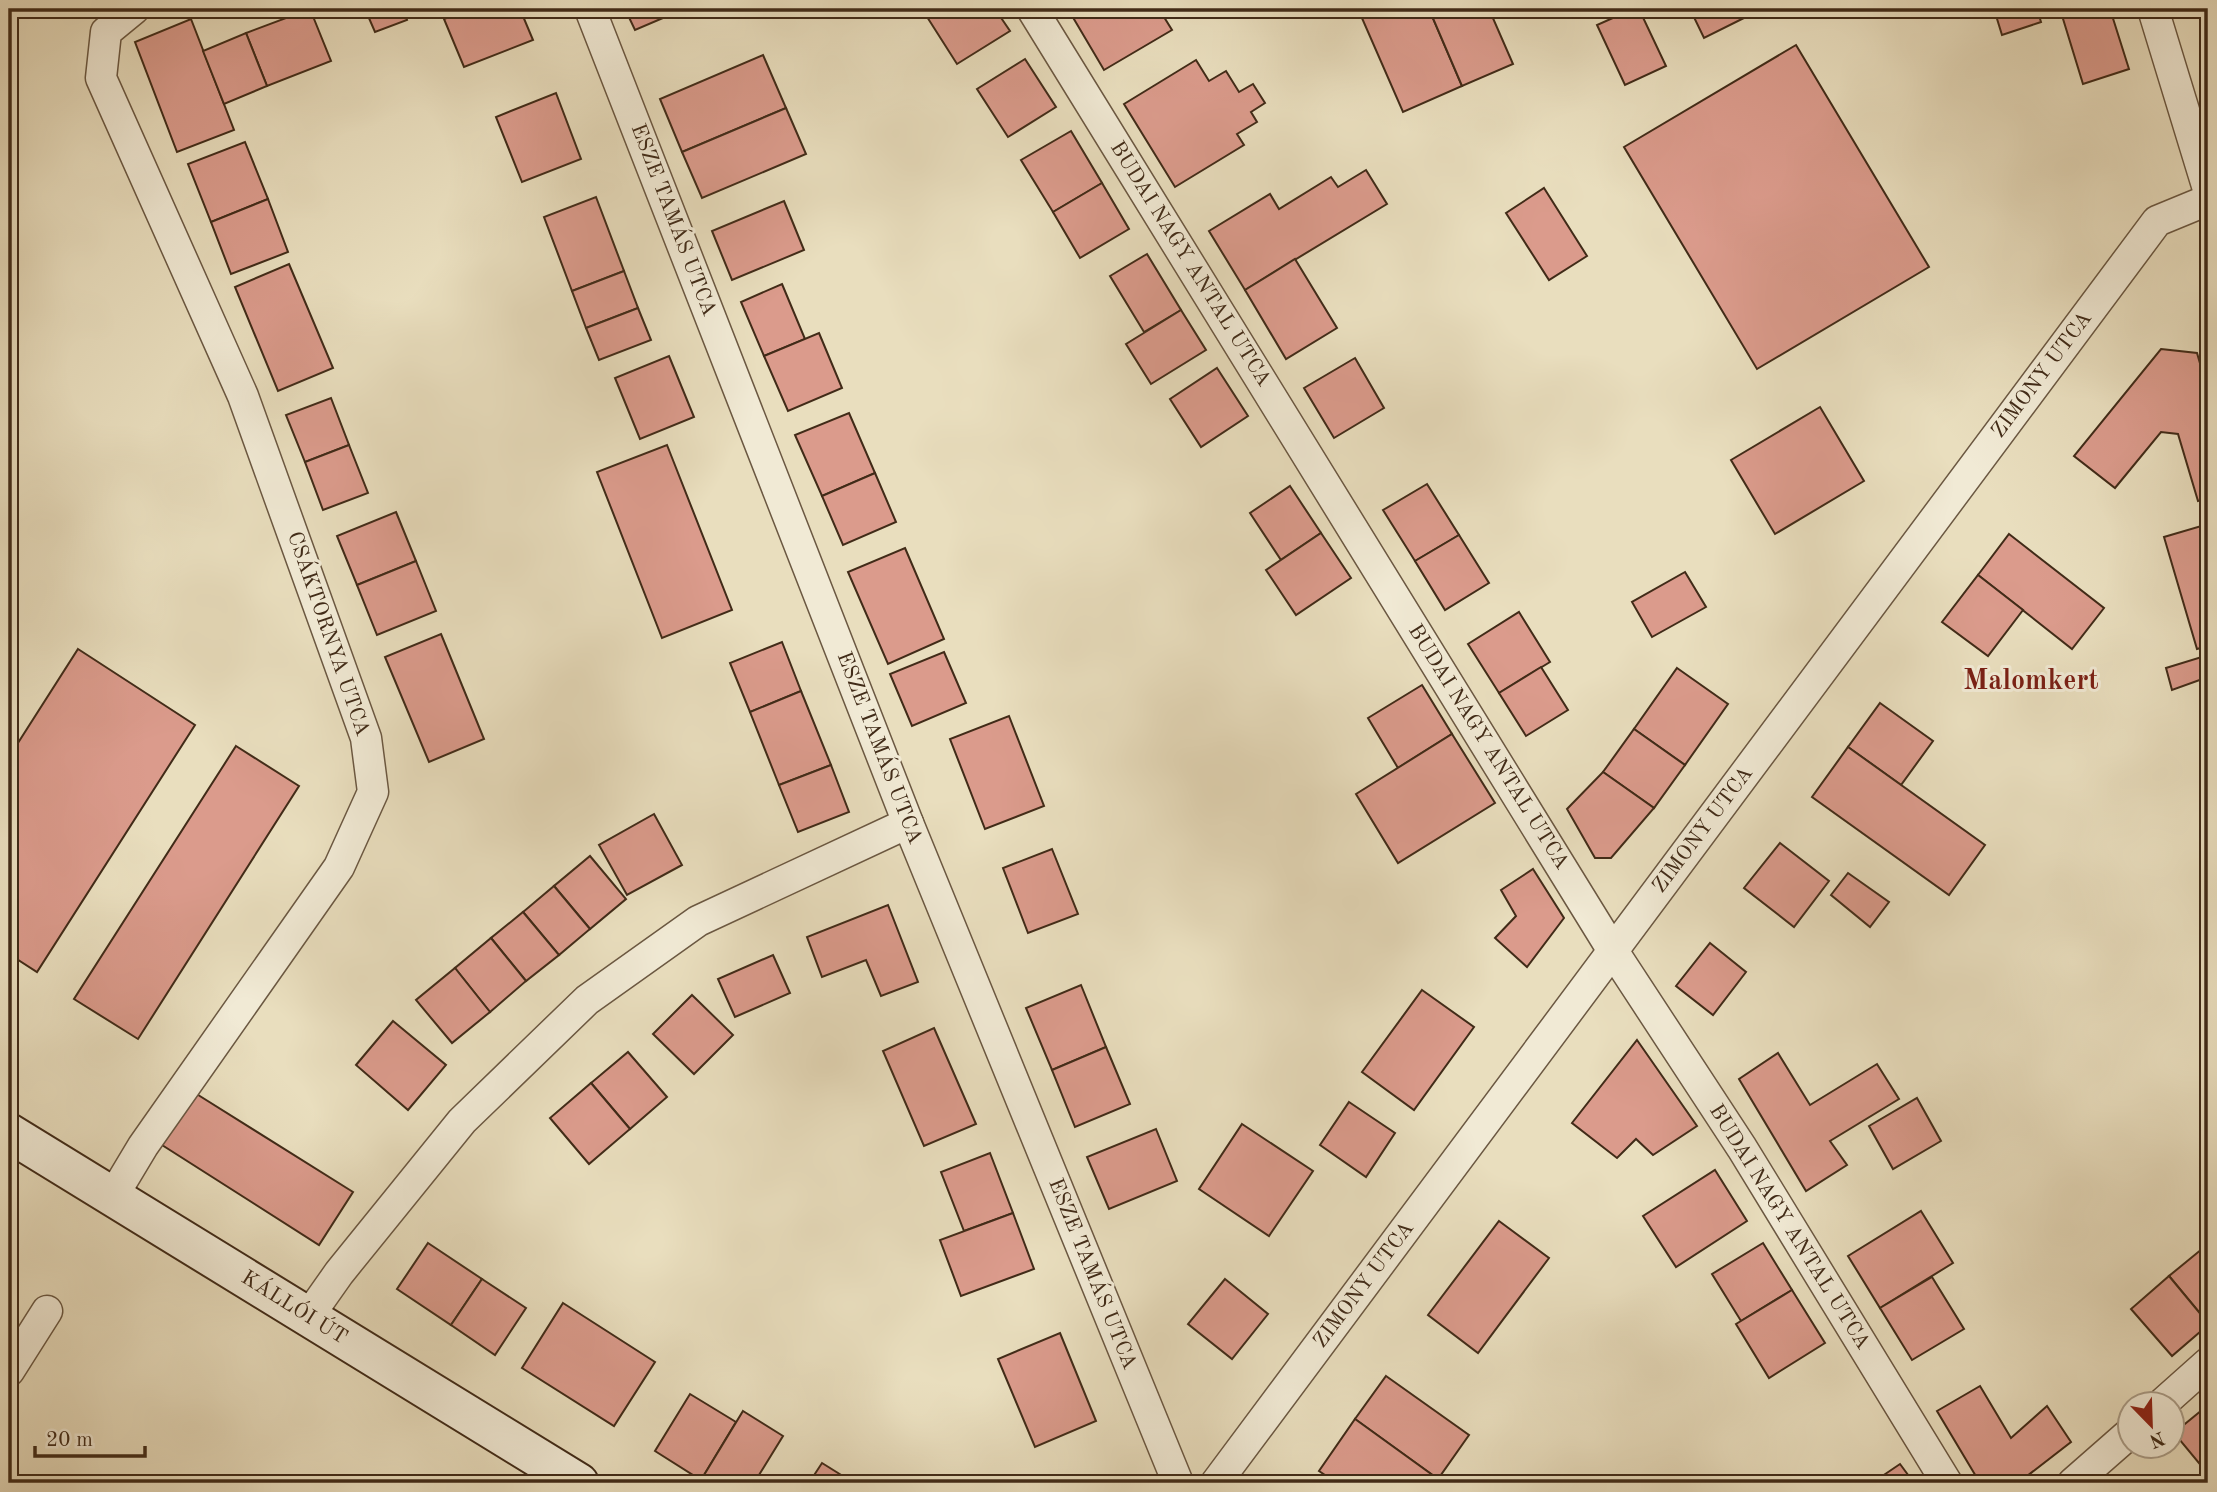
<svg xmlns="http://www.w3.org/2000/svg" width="2217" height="1492" font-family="'Old Standard TT',serif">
<rect width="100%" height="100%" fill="#e9debe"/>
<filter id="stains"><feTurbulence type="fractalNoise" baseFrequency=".00286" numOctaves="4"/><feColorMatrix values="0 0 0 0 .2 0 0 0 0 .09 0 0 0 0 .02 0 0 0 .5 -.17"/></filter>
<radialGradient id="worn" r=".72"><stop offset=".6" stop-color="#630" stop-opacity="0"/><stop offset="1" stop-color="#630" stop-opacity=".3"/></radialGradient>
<g fill="#db9b8c" stroke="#412b18" stroke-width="2">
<polygon points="310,9 331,61 267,86 246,33"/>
<polygon points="365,9 403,9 407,20 375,32"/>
<polygon points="469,9 520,9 533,40 464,67 444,19"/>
<polygon points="625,9 684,9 635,30"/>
<polygon points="922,9 995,9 1010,31 957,64"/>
<polygon points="1068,9 1159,9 1172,30 1104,70"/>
<polygon points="1358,9 1429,9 1462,86 1403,112"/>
<polygon points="1429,9 1489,9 1513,64 1462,86"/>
<polygon points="1633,9 1639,9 1666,66 1625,85 1597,25"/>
<polygon points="1690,9 1762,9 1704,38"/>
<polygon points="1994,9 2037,9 2041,22 2002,35"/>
<polygon points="2060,9 2110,9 2129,69 2083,84"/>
<polygon points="191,19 234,130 177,152 135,42"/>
<polygon points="246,33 267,86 224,104 203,51"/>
<polygon points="1796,45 1929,267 1757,369 1624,147"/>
<polygon points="763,55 786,108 682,152 660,99"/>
<polygon points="1025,59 1056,107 1008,137 977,89"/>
<polygon points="1196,60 1209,81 1226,71 1239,92 1253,84 1265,103 1251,112 1257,122 1237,134 1244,145 1175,187 1124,104"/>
<polygon points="556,93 581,159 522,182 496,117"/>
<polygon points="786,108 806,154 702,198 682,152"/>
<polygon points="1071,131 1102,183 1053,212 1021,160"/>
<polygon points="245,142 268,199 211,222 188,164"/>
<polygon points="1366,170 1387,204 1245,290 1209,231 1270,194 1279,209 1331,177 1338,187"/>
<polygon points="1102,183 1129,229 1080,258 1053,212"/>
<polygon points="1544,188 1587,256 1549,280 1506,213"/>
<polygon points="596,197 624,271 572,291 544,217"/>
<polygon points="268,199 288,252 231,274 211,222"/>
<polygon points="784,201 804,250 732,280 712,231"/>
<polygon points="1147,254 1181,310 1144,332 1110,276"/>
<polygon points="1295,259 1337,328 1286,359 1245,290"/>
<polygon points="289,264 333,368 278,391 235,287"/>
<polygon points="624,271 638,308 586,328 572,291"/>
<polygon points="782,284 805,339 764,356 741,302"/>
<polygon points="638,308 651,340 599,360 586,328"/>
<polygon points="1181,310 1206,350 1151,384 1126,344"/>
<polygon points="819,333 842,388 788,411 764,356"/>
<polygon points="2161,349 2197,353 2208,391 2208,498 2198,501 2178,434 2161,432 2115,488 2074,456"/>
<polygon points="669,356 694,417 640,439 615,378"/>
<polygon points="1355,358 1384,408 1334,438 1304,388"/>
<polygon points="1217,368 1248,416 1201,447 1170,399"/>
<polygon points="331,398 349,445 305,462 286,415"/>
<polygon points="1820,407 1864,481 1775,534 1731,460"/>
<polygon points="849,413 875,473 822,496 795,435"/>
<polygon points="349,445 368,493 323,510 305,462"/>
<polygon points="667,445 732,610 662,638 597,472"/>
<polygon points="875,473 896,522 843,545 822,496"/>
<polygon points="1427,484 1459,535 1415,561 1383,510"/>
<polygon points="1290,486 1321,533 1281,560 1250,513"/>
<polygon points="396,512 416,561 357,585 337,536"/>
<polygon points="2208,524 2208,646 2197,649 2164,537"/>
<polygon points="1321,533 1351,578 1296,615 1266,570"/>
<polygon points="2009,534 2104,608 2072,649 1978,575"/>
<polygon points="1459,535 1489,583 1445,610 1415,561"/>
<polygon points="905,548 944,639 888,664 848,572"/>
<polygon points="416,561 436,611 377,635 357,585"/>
<polygon points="1685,572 1706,607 1652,637 1632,602"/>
<polygon points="1978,575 2023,610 1988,656 1942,622"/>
<polygon points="1519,612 1550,662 1499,693 1468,644"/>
<polygon points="441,634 484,739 429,762 385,657"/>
<polygon points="782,642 801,691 750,712 730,663"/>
<polygon points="78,649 195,725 37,972 9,954 9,757"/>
<polygon points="944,652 966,703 912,726 890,674"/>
<polygon points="2208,655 2208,677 2172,690 2166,668"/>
<polygon points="1541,667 1568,710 1526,736 1499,693"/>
<polygon points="1677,668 1728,704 1685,765 1634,729"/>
<polygon points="1422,685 1452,734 1398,768 1368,718"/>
<polygon points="801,691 831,765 779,785 750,712"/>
<polygon points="1880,703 1933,741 1901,785 1848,747"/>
<polygon points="1009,716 1044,806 985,829 950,739"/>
<polygon points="1634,729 1685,765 1654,808 1603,772"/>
<polygon points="1452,734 1495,803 1398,863 1356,794"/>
<polygon points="236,746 299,786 138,1039 74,999"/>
<polygon points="1848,747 1985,845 1949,895 1812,797"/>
<polygon points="831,765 849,812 798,832 779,785"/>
<polygon points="1603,772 1654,808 1611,858 1595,858 1567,809"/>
<polygon points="654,814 682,865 627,895 599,845"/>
<polygon points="1780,843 1829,881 1794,927 1744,888"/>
<polygon points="1052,849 1078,914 1028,933 1003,868"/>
<polygon points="590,856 626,899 590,929 554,886"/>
<polygon points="1533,869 1564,918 1527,967 1495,938 1516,916 1501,890"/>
<polygon points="1848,873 1889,902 1870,927 1831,895"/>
<polygon points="554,886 590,929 559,955 523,912"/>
<polygon points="888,905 918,982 881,996 866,960 822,977 807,937"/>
<polygon points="523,912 559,955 526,981 491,938"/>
<polygon points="491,938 526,981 490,1012 455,968"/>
<polygon points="1710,943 1746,972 1713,1015 1676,986"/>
<polygon points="773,955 790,993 735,1017 718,979"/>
<polygon points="455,968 490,1012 452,1043 416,1000"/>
<polygon points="1081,985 1106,1047 1052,1070 1026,1008"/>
<polygon points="1422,990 1474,1027 1414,1110 1362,1072"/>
<polygon points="692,995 733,1035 694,1074 653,1034"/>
<polygon points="393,1021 446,1065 408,1110 356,1065"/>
<polygon points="934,1028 976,1124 924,1146 883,1051"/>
<polygon points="1637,1040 1697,1126 1653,1155 1636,1139 1617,1158 1572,1123"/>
<polygon points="1106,1047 1130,1104 1075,1127 1052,1070"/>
<polygon points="628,1052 667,1097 630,1129 591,1083"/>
<polygon points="1778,1053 1810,1105 1877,1064 1899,1099 1830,1141 1847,1165 1806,1191 1739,1079"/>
<polygon points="591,1083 630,1129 589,1164 550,1118"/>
<polygon points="195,1093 353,1192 319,1245 162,1145"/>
<polygon points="1917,1098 1941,1141 1893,1169 1869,1126"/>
<polygon points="1349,1102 1395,1133 1366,1177 1320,1145"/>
<polygon points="1242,1124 1313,1171 1269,1236 1199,1189"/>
<polygon points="1156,1129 1177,1181 1109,1209 1087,1157"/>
<polygon points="990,1153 1013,1213 964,1231 941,1172"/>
<polygon points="1715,1170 1747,1221 1676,1267 1643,1216"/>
<polygon points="1921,1211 1953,1263 1880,1308 1848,1256"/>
<polygon points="1013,1213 1034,1269 961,1296 940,1240"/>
<polygon points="1499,1221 1549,1258 1478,1353 1428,1315"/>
<polygon points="428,1243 482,1279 451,1325 397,1289"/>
<polygon points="1763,1243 1792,1290 1741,1321 1712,1274"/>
<polygon points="2208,1244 2208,1323 2169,1276"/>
<polygon points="2169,1276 2208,1323 2208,1325 2172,1356 2131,1309"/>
<polygon points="1932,1277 1964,1329 1912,1360 1880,1308"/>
<polygon points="482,1279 526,1308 495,1355 451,1325"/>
<polygon points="1225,1279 1268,1314 1232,1359 1188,1324"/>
<polygon points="1792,1290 1825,1343 1769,1378 1736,1324"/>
<polygon points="563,1303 655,1362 614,1426 522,1368"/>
<polygon points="1060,1333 1096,1421 1035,1447 998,1359"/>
<polygon points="1386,1376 1469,1435 1438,1479 1355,1419"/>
<polygon points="1980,1386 2011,1438 2047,1406 2071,1442 2018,1483 1980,1483 1937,1411"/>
<polygon points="690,1394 736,1422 701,1480 655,1451"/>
<polygon points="2208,1405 2208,1474 2174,1433"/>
<polygon points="743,1411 783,1436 754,1483 707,1483 701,1480"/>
<polygon points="1355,1419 1438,1479 1435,1483 1337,1483 1319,1471"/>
<polygon points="822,1463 854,1483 809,1483"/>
<polygon points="1900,1464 1914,1483 1872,1483"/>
</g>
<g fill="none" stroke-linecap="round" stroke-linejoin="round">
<defs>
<g id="street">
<polyline points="590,9 908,823 1178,1483"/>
<polyline points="1032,9 1613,951 1742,1148 1947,1483"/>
<polyline points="2153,9 2208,189"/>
<polyline points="113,1196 143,1146 339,867 373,792 366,738 243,396 101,78 106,32 134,9"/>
<polyline points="308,1317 339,1273 462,1121 587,1000 698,921 908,823"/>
<polyline points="9,1371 47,1311"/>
<polyline points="2162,1404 2208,1363"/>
<polyline points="1216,1483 2157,221 2208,200"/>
<polyline points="2073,1483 2130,1433"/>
</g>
<polyline id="secondary" points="9,1133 579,1483"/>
</defs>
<use href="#street" stroke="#6b5842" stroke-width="33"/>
<use href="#secondary" stroke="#412b18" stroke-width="42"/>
<use href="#street" stroke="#f1ead5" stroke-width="30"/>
<use href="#secondary" stroke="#f1ead5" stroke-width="38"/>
</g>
<g text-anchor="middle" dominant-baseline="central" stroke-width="6" stroke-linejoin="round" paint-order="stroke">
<g font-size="21" fill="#412b18" stroke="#f1ead5">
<text transform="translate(673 220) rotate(69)">ESZE TAMÁS UTCA</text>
<text transform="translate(1190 264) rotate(58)">BUDAI NAGY ANTAL UTCA</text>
<text transform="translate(2042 375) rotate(-53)">ZIMONY UTCA</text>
<text transform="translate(328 634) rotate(71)">CSÁKTORNYA UTCA</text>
<text transform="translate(1488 747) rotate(58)">BUDAI NAGY ANTAL UTCA</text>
<text transform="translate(879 748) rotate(69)">ESZE TAMÁS UTCA</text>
<text transform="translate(1703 830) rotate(-53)">ZIMONY UTCA</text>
<text transform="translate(1789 1227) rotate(58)">BUDAI NAGY ANTAL UTCA</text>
<text transform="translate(1092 1274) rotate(68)">ESZE TAMÁS UTCA</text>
<text transform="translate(1364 1285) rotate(-53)">ZIMONY UTCA</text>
<text transform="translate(294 1308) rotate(32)">KÁLLÓI ÚT</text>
</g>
<g font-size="28" font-weight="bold" fill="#7a1f14" stroke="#f1ead5">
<text x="2031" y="682">Malomkert</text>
</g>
</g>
<rect width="2217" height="1492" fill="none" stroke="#e9debe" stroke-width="35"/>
<rect x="10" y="10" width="2196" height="1471" fill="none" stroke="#412b18" stroke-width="3.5"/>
<rect x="18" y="18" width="2182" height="1457" fill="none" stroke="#412b18" stroke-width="2"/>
<g transform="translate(2151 1425) rotate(157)"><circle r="33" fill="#f1ead5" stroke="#ab9e89" stroke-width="2"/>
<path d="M0-5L12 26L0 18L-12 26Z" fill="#8f2418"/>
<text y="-10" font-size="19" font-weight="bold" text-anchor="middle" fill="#412b18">N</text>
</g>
<path d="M35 1446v10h110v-10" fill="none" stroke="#412b18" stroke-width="3.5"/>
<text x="46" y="1446" font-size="21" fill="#412b18" stroke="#f1ead5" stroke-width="5" paint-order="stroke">20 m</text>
<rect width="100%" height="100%" filter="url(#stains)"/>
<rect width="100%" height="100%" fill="url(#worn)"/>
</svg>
